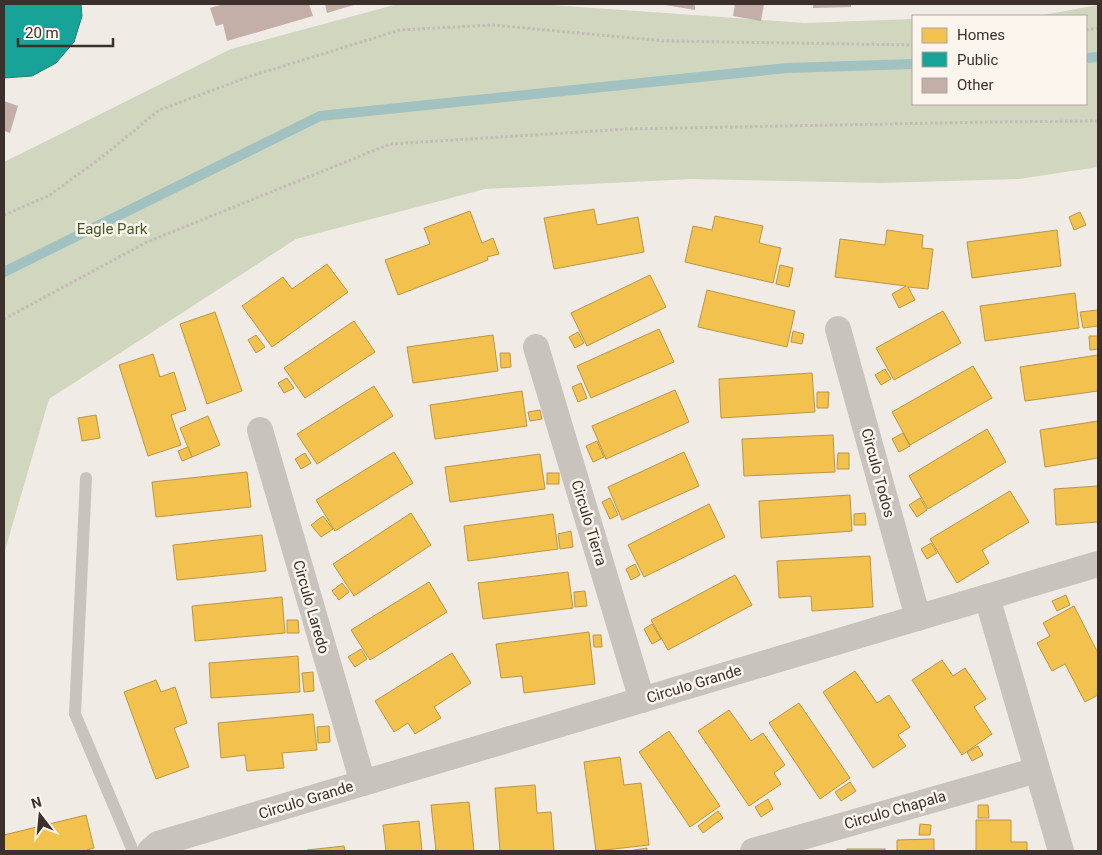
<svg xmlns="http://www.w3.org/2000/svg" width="1102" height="855" font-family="Roboto,sans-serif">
<rect width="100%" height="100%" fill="#f0ebe5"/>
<polygon fill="#d1d6bf" points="398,4 537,4 805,23 913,19 913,104 1086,104 1086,16 1004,16 1043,15 1098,5 1098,167 1019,179 881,183 691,179 485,189 296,239 49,399 4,554 4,162 231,49"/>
<g fill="#f2c14e" stroke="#bb9644">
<polygon points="594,209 597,225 638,217 644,252 554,269 544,218"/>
<polygon points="470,211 482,243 493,238 499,254 487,257 488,260 398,295 385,260 430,244 424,228"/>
<polygon points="1080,212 1086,225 1074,230 1069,217"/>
<polygon points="715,216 763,226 759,243 781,248 773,283 685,262 693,226 712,230"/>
<polygon points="887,230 923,235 922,248 933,249 928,289 908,287 915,300 899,308 892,294 906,286 835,277 840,239 885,245"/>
<polygon points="1057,230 1061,266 972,278 967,242"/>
<polygon points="327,264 348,292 272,347 242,306 283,277 292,289"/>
<polygon points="780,265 793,268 789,287 776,284"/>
<polygon points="650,275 666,307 587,346 571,313"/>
<polygon points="707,290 795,311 787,347 698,327"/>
<polygon points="1075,293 1079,328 985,341 980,306"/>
<polygon points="1098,310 1098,326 1083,328 1080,312"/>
<polygon points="943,311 961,343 894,380 876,348"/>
<polygon points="215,312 242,391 207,404 180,324"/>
<polygon points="354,321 375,352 305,398 284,368"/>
<polygon points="659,329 674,362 591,398 577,366"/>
<polygon points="793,331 804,334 802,344 791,342"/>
<polygon points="578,332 584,343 575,348 569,337"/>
<polygon points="256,335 265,347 256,353 248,340"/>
<polygon points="493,335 498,371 413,383 407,347"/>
<polygon points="1089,336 1098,336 1098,349 1090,350"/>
<polygon points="500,353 510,353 511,367 501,368"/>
<polygon points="153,354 160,377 174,372 186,410 171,415 181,445 148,456 119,365"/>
<polygon points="1098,355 1098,391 1025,401 1020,367"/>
<polygon points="973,366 992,398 910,445 892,412"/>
<polygon points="885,369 891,379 881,385 875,375"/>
<polygon points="812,373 815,412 721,418 719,379"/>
<polygon points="287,378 294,388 284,393 278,383"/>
<polygon points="581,383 587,398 578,402 572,387"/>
<polygon points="374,386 393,416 317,464 297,434"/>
<polygon points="675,390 689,422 606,459 592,426"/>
<polygon points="522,391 527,426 435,439 430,405"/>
<polygon points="817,392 829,392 828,408 817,408"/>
<polygon points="540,410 542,419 530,421 528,412"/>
<polygon points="96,415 100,438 82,441 78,418"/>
<polygon points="208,416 220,445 192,457 180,428"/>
<polygon points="1098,421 1098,458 1045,467 1040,430"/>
<polygon points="987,429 1006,462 928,509 909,476"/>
<polygon points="903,433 910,446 899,452 892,439"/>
<polygon points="833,435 835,472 744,476 742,439"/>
<polygon points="597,441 604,457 593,462 586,446"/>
<polygon points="188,447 192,457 182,461 178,451"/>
<polygon points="394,452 413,483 335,531 316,500"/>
<polygon points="684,452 699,486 622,520 608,487"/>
<polygon points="305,453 311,463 301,469 295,459"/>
<polygon points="838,453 849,453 849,469 837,469"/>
<polygon points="540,454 545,489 450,502 445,467"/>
<polygon points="247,472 251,507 156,517 152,482"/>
<rect x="547" y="473" width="12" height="11"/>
<polygon points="1098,486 1098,522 1056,525 1054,489"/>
<polygon points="1010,491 1029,522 982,550 989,563 957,583 930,539"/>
<polygon points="850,495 852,531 761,538 759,501"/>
<polygon points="610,498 618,515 610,519 602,502"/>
<polygon points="920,498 927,510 917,517 909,505"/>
<polygon points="709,504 725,537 644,577 628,545"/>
<polygon points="411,513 431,545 354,596 333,564"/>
<polygon points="865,513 866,525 854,525 854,514"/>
<polygon points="553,514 558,549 468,561 464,526"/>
<polygon points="323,516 333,529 321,537 311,525"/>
<polygon points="571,531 573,547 560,549 558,534"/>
<polygon points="262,535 266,571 177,580 173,545"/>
<polygon points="931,543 937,553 927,559 921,549"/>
<polygon points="870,556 873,607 812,611 811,596 779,598 777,561"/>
<polygon points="635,564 640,575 631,580 626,569"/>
<polygon points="568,572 573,608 483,619 478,583"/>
<polygon points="735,575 752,605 668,650 651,620"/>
<polygon points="429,582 447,612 370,660 351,630"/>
<polygon points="342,583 349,592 339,600 332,591"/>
<polygon points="585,591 587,606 575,607 574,592"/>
<polygon points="1066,595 1070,605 1057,611 1052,601"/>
<polygon points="282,597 285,633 195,641 192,606"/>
<polygon points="1074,606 1098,653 1098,695 1085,702 1065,664 1052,671 1037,643 1050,636 1043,623"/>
<polygon points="287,620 298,620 299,633 287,633"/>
<polygon points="652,624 661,639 652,644 644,629"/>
<polygon points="589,632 595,684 524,693 522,676 501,678 496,644"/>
<polygon points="593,635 601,635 602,647 594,647"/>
<polygon points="361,649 367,659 355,667 348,657"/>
<polygon points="452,653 471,683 434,707 441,718 415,734 408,723 394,732 375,701"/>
<polygon points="298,656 300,692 211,698 209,663"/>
<polygon points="942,660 953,676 965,668 986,699 974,707 992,734 962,755 912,680"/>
<polygon points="855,671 877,703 889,695 910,727 898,735 906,746 873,768 823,692"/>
<polygon points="313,672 314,691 304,692 302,673"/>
<polygon points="156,680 161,692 175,687 187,723 174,728 189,767 156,779 124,692"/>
<polygon points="799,703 850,778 820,799 769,723"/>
<polygon points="729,710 751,741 763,733 785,765 774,773 781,784 749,806 698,731"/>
<polygon points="313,714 317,750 282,753 284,768 247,771 245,755 221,758 218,723"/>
<polygon points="329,726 330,742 318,743 317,727"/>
<polygon points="669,731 720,806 690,827 639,752"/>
<polygon points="978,746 983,755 972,761 967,752"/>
<polygon points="620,757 624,785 641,783 649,845 596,851 584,762"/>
<polygon points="850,782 856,791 841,801 835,792"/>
<polygon points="535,785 537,813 551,812 554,851 500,851 495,788"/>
<polygon points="768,799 773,809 761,817 755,807"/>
<polygon points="469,802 474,851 436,851 431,805"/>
<polygon points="978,805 988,805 989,818 978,818"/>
<polygon points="718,811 723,818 703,833 698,826"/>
<polygon points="86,815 94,848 87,850 88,851 4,851 4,835"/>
<polygon points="976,820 1011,820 1011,842 1027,842 1027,851 976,851"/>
<polygon points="419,821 422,851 386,851 383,825"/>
<polygon points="920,824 931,825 930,835 919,835"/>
<polygon points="934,839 934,851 897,851 897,840"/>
<polygon points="344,846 345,851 307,851 307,850"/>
<polygon points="647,848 647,851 628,851"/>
<rect x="847" y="849" width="38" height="2"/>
</g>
<polygon fill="#17a398" stroke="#228077" points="4,4 81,4 82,16 74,42 56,63 32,76 4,78"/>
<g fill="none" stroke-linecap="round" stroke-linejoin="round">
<g stroke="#a1c2c1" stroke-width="10">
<polyline points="1086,58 1098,57"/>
<polyline points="4,272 320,116 787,68 913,64"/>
</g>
</g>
<g fill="#c3afa7">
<polygon points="224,4 309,4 313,16 227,41 223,24 216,26 210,8"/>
<polygon points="325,4 357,4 327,13"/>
<polygon points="665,4 695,4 695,10 665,5"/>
<polygon points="735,4 764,4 761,21 733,16"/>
<polygon points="813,4 851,4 851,7 813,8"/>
<polygon points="4,101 18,106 10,133 4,131"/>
</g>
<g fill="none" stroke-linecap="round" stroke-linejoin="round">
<g stroke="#c2bbb6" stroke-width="3" stroke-dasharray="2.5 2.5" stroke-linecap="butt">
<polyline points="1086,30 1098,28"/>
<polyline points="4,215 50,195 107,153 159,110 251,76 400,30 492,25 665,41 913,45"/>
<polyline points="4,319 147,242 390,144 627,129 991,122 1098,121"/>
</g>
<polyline stroke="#c9c3be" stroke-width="12" points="86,478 75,714 133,851"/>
<g stroke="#c9c3be" stroke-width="26">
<polyline points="838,329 918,618"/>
<polyline points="536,347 642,700"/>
<polyline points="260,430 363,783"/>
<polyline points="987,597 1061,851"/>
<polyline points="150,851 158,844 1098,564"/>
<polyline points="753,851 1037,770"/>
</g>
</g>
<g text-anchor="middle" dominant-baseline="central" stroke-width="5" stroke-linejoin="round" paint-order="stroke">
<g font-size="15" fill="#4a5a2e" stroke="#fbf5ee">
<text x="112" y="229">Eagle Park</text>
</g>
<g font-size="15" fill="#3b302b" stroke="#fbf5ee">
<text transform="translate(878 473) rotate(75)">Circulo Todos</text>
<text transform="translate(589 523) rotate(73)">Circulo Tierra</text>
<text transform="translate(311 607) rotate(74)">Circulo Laredo</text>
<text transform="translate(694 684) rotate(-17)">Circulo Grande</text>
<text transform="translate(306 800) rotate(-17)">Circulo Grande</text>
<text transform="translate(895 810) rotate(-16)">Circulo Chapala</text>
</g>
</g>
<rect width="1102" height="855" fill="none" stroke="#3b302b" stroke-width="10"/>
<rect x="912" y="15" width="175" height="90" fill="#fbf5ee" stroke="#aea6a0"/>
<rect x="922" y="28" width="25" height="15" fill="#f2c14e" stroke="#aea6a0"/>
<text x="957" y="40" font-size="15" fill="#3b302b">Homes</text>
<rect x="922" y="52" width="25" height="15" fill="#17a398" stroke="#aea6a0"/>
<text x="957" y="65" font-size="15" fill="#3b302b">Public</text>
<rect x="922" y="78" width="25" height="15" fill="#c3afa7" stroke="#aea6a0"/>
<text x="957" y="90" font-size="15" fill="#3b302b">Other</text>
<g transform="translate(40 815) rotate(344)" stroke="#fbf5ee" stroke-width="4" paint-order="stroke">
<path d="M0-4L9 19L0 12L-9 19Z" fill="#3b302b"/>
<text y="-8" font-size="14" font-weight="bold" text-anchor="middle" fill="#3b302b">N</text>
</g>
<path d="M18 38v8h95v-8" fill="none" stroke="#3b302b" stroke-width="2.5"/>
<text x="25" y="38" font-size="15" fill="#3b302b" stroke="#fbf5ee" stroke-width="4" paint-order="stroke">20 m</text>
</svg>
